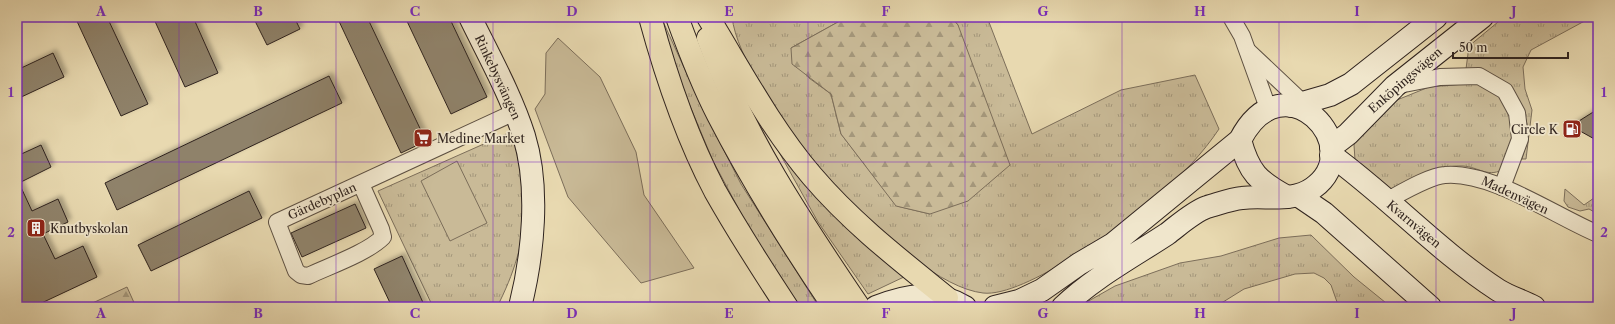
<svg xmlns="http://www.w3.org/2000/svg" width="1615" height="324" font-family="'Libre Caslon Text',serif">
<defs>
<pattern id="grass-tufts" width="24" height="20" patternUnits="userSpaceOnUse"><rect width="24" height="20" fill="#c9ba97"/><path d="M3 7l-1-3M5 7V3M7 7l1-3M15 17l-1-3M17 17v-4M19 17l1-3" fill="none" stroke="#a4977b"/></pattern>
<pattern id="forest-firs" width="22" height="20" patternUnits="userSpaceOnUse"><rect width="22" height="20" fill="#c9ba97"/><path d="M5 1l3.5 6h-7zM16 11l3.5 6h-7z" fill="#a4977b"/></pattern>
<filter id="shadow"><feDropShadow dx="3.5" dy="-3.5" stdDeviation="2" flood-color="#0004"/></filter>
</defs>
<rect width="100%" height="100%" fill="#e8d9b0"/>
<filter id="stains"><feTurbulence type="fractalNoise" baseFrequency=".005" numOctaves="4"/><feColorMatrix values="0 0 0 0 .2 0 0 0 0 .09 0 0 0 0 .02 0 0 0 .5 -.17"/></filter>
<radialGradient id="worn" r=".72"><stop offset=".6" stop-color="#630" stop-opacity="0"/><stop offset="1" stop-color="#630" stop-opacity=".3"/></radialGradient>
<g fill="url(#grass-tufts)" stroke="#7c6e5a">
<polygon points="661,17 702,107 741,184 819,307 800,307 750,230 713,161 667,51"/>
<path d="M732 17H847L791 48 809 78 831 94 841 134 897 206 930 214 958 25 951 17H987L1032 134 1121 90 1195 75 1219 129C1203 153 1182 175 1160 194 1128 222 1024 298 983 293 903 284 741 95 732 17Z"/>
<polygon points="1504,17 1592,17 1531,50 1523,67 1525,89 1532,110 1526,159 1522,159 1527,139 1527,124 1523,109 1466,69 1469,46"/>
<path d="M1476 83 1493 90 1506 104 1514 128 1505 168C1489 179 1479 167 1463 166 1438 165 1417 178 1396 189H1389L1355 160 1354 145 1360 132 1392 102 1429 87Z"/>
<polygon points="765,127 906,276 868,294 818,222"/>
<path d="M513 131C516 154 524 180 524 204 526 239 513 276 497 307H433L378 191Z"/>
<polygon points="1565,189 1584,205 1594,198 1598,204 1598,214 1589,209 1580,211 1568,207 1564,201"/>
<polygon points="1311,235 1354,277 1391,307 1341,307 1337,302 1331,285 1324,278 1314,273 1295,274 1244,289 1215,307 1078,307 1115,286 1180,263 1221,256 1279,238"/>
</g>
<g fill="url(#forest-firs)" stroke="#7c6e5a">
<polygon points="847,17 951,17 958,25 1010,165 968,201 930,214 896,206 841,134 831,94 792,64 791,48"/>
<polygon points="127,287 136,307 84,307"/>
</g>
<g fill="#c9ba97" stroke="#7c6e5a">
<polygon points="558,38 600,77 636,152 644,195 694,268 641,283 568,197 535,109 545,94 546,53"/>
<polygon points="457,161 487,223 450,241 421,181"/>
</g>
<g fill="#8f826a" stroke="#2f231e" filter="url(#shadow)">
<polygon points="75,17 107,17 148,104 121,116"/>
<polygon points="153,17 193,17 218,73 185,87"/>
<polygon points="253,17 294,17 300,29 267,45"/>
<polygon points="337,17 367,17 426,141 401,153"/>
<polygon points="405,17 449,17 487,97 451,114"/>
<polygon points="53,53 64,77 17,99 17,70"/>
<polygon points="329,76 342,103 117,210 105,183"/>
<polygon points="1598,109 1598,141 1571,126"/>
<polygon points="41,145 51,167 19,183 32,211 58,199 68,222 43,234 55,259 83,246 97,277 33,307 17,307 17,156"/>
<polygon points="249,191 262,218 151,271 138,245"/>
<polygon points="355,204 366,228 302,257 291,233"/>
<polygon points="402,256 425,307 392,307 374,269"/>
</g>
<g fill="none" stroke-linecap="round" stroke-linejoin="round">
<defs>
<g id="street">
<polyline points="1231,17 1242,36 1268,108"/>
<polyline points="1249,52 1303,103"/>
<polyline points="1399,85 1440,77 1479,76 1505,91 1517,113 1520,139 1502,187"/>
<path d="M361 184 381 229 383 237C367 253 329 266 308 276L301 275 296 271 277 222 515 112"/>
<path d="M1386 201C1401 193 1429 176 1445 175 1491 171 1555 216 1598 234"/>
</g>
<g id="secondary">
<path d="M470 17C489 56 511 95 524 136 540 188 533 255 520 307"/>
<polyline points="1292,106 1330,95 1351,84 1436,17"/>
<path d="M1240 140C1249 173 1258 181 1287 197"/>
<polyline points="1331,147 1348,134 1395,86 1482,17"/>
<path d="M1331 155C1389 197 1438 251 1498 290 1509 297 1523 301 1534 307"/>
<polyline points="1299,196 1324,213 1430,307"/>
<path d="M876 307C907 295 936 289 965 307"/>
<path d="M995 307 1019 301 1042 290 1079 264 1113 244 1240 140C1284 55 1370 148 1313 188 1292 203 1266 195 1242 198 1231 199 1218 204 1207 207 1193 212 1179 225 1167 234 1132 257 1093 278 1063 307"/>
</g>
<g id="highway">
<path d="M650 17C666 76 686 136 715 191 737 230 762 269 787 307"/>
<path d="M677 17C689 50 702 84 718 115 752 181 792 245 834 307"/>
<path d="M708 17C741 71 771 128 812 176 852 223 900 260 947 298"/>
<path d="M708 38C743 135 802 223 859 307"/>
</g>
</defs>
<use href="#street" stroke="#5d5042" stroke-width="18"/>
<use href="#secondary" stroke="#2f231e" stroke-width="24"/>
<use href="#highway" stroke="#2f231e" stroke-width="24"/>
<use href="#street" stroke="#f0e6cc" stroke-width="16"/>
<use href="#secondary" stroke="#f0e6cc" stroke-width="22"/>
<use href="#highway" stroke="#e8d9b0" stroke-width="22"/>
</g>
<path fill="none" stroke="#7b2cbf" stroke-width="1" stroke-opacity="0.55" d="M179 17V307M336 17V307M493 17V307M650 17V307M808 17V307M965 17V307M1122 17V307M1279 17V307M1436 17V307M17 162H1598"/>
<defs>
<symbol id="fuel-square" viewBox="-11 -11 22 22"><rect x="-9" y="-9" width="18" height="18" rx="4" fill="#8f2418" stroke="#f0e6cc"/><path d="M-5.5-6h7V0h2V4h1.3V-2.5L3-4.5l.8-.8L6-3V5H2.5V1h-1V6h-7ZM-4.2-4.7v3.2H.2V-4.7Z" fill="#fff"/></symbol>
<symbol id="supermarket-square" viewBox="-11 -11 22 22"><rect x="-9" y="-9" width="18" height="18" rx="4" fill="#8f2418" stroke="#f0e6cc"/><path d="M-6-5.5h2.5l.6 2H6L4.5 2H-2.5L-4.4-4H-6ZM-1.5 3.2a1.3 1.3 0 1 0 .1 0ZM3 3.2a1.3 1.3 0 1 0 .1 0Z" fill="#fff"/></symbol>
<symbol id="building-square" viewBox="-11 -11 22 22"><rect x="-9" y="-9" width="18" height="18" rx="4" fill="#8f2418" stroke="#f0e6cc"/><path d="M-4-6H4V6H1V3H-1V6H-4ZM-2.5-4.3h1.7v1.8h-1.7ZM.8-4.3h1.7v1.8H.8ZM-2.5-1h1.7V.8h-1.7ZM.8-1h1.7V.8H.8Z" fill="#fff"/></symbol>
</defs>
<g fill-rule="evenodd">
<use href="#fuel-square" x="1561" y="118" width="22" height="22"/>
<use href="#supermarket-square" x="412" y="127" width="22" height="22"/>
<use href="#building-square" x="25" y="217" width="22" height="22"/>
</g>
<g text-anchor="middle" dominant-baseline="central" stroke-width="3.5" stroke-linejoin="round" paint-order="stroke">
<g font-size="12" fill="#2f231e" stroke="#f0e6cc">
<text transform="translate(498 77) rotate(65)">Rinkebysvängen</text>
<text transform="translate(1405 80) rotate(-41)">Enköpingsvägen</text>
<text transform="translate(1515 195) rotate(25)">Madenvägen</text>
<text transform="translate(322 201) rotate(-24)">Gärdebyplan</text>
<text transform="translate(1414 224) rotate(40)">Kvarnvägen</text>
</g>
<g font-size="12" fill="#2f231e" stroke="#f0e6cc" text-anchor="start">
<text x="1558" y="129" text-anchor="end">Circle K</text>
<text x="437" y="138">Medine Market</text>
<text x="50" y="228">Knutbyskolan</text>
</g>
</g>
<rect width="1615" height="324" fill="none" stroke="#e8d9b0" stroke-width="44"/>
<path d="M1453 52v6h115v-6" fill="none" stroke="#2f231e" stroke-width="2"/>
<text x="1459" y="52" font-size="12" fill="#2f231e" stroke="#f0e6cc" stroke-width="3" paint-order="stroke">50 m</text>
<rect x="22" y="22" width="1571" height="280" fill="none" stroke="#7b2cbf" stroke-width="1.5"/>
<g font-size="13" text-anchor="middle" font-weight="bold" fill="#7b2cbf">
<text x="101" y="16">A</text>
<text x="258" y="16">B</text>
<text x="415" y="16">C</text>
<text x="572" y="16">D</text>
<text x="729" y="16">E</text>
<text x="886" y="16">F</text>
<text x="1043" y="16">G</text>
<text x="1200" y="16">H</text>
<text x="1357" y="16">I</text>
<text x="1514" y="16">J</text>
<text x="11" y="97">1</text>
<text x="1604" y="97">1</text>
<text x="11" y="237">2</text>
<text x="1604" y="237">2</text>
<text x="101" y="318">A</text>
<text x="258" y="318">B</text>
<text x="415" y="318">C</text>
<text x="572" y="318">D</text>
<text x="729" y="318">E</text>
<text x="886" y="318">F</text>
<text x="1043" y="318">G</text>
<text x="1200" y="318">H</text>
<text x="1357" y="318">I</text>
<text x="1514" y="318">J</text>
</g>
<rect width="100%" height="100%" filter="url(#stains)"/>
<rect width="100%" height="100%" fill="url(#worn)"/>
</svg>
